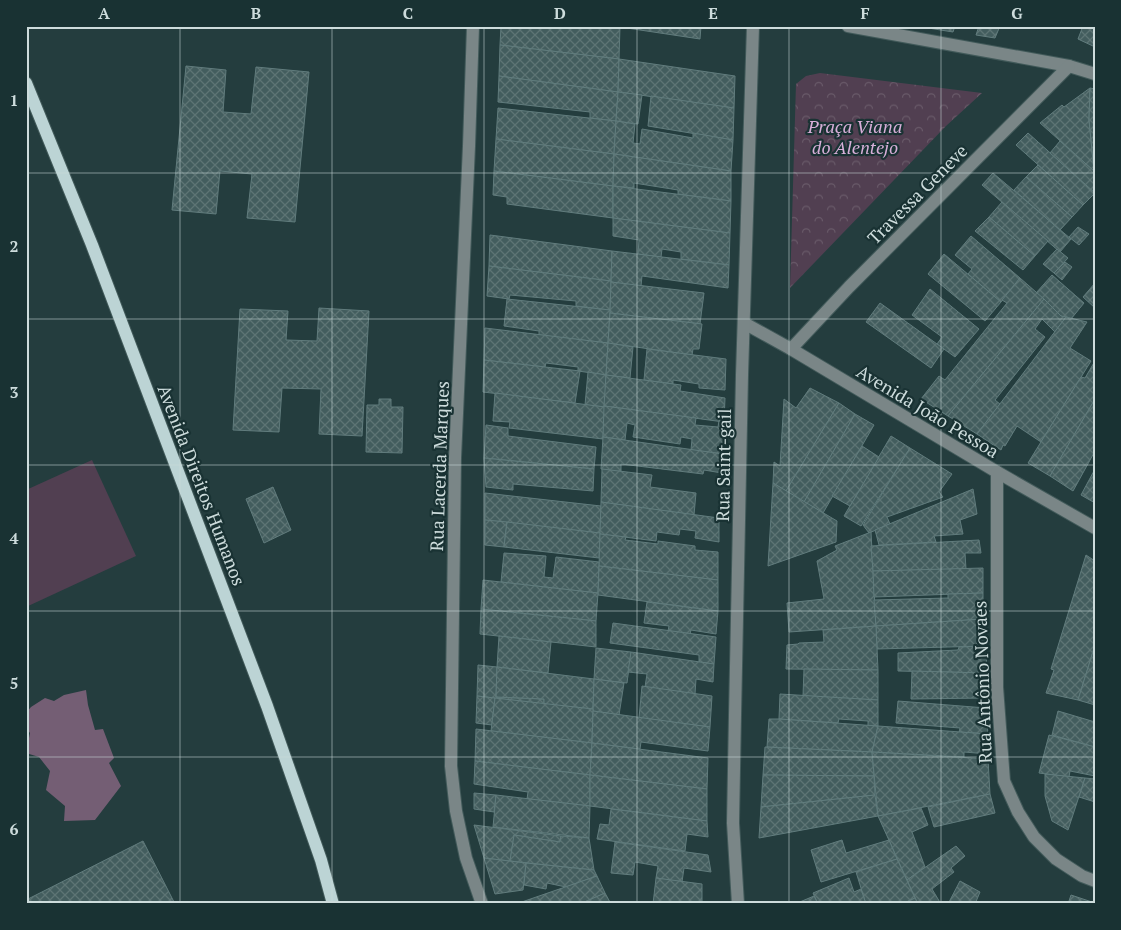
<svg xmlns="http://www.w3.org/2000/svg" width="1121" height="930" font-family="'PT Serif',serif">
<defs>
<pattern id="park-crowns" width="20" height="18" patternUnits="userSpaceOnUse" patternTransform="scale(1.25)"><rect width="20" height="18" fill="#513f51"/><path d="M2 6a3 3 0 1 1 6 0M12 15a3 3 0 1 1 6 0" fill="none" stroke="#695a69"/></pattern>
<pattern id="building-cross-hatch" width="8" height="8" patternUnits="userSpaceOnUse" patternTransform="scale(1.25)"><rect width="8" height="8" fill="#435d5e"/><path d="M0 0l8 8M0 8l8-8" fill="none" stroke="#5d7474"/></pattern>
</defs>
<rect width="100%" height="100%" fill="#243d3e"/>
<polygon fill="url(#park-crowns)" points="820,73 982,93 946,126 790,288 796,84 806,76"/>
<polygon fill="#513f51" points="92,460 136,556 26,607 26,490"/>
<polygon fill="#745e74" points="86,690 88,705 95,730 103,729 114,758 109,763 121,786 95,820 64,821 65,806 46,790 50,771 39,757 26,753 30,733 26,728 26,713 31,707 45,698 54,701 64,695"/>
<g fill="url(#building-cross-hatch)" stroke="#617c7d">
<polygon points="501,26 620,26 619,59 500,45"/>
<polygon points="620,26 701,26 700,39 620,27"/>
<polygon points="923,26 955,26 953,32 922,27"/>
<polygon points="979,26 1000,26 995,38 976,35"/>
<polygon points="1083,26 1095,26 1095,47 1078,39"/>
<polygon points="500,45 619,59 618,92 499,76"/>
<polygon points="619,59 735,76 734,108 618,92"/>
<polygon points="186,66 226,70 223,112 251,114 256,67 309,72 295,222 247,218 252,174 220,171 216,214 172,210"/>
<polygon points="499,76 618,92 616,121 590,118 590,112 498,102"/>
<polygon points="1090,88 1089,120 1094,171 1040,123 1062,105 1064,107"/>
<polygon points="1090,88 1095,89 1094,171 1089,120"/>
<polygon points="618,92 642,95 638,124 616,121"/>
<polygon points="651,96 734,108 733,140 648,126"/>
<polygon points="498,108 616,121 614,154 496,139"/>
<polygon points="616,121 635,124 633,143 640,144 642,129 693,138 693,133 733,140 731,171 614,154"/>
<polygon points="1028,133 1095,193 1083,205 1016,145"/>
<polygon points="496,139 614,154 613,186 494,171"/>
<polygon points="1060,141 1094,171 1095,193 1050,153"/>
<polygon points="614,154 731,171 731,201 678,194 678,190 634,183 634,188 613,186"/>
<polygon points="1038,165 1083,205 1072,217 1026,177"/>
<polygon points="494,171 613,186 613,218 507,204 507,197 493,195"/>
<polygon points="993,173 1071,239 1060,252 982,185"/>
<polygon points="1026,177 1072,217 1060,230 1014,190"/>
<polygon points="613,186 731,201 730,233 613,218"/>
<polygon points="1002,202 1048,241 1035,256 989,217"/>
<polygon points="989,217 1035,256 1023,270 975,231"/>
<polygon points="613,218 730,233 729,265 681,259 681,252 662,249 661,257 638,254 639,240 613,236"/>
<polygon points="1078,227 1089,234 1079,245 1069,237"/>
<polygon points="490,235 612,251 611,281 489,266"/>
<polygon points="971,236 1020,278 1001,302 968,274 972,269 955,255"/>
<polygon points="1057,249 1068,258 1054,273 1043,264"/>
<polygon points="612,251 729,265 728,288 642,276 641,286 611,282"/>
<polygon points="944,254 1001,302 985,321 928,274"/>
<polygon points="1065,262 1072,267 1062,280 1054,273"/>
<polygon points="489,266 611,281 610,310 576,306 576,301 510,295 509,299 487,296"/>
<polygon points="1052,275 1084,303 1071,319 1061,316 1036,293"/>
<polygon points="1020,278 1044,299 948,416 921,399 939,376 945,380 1007,303 1002,300"/>
<polygon points="611,282 704,293 700,324 610,313"/>
<polygon points="1095,283 1095,308 1083,297"/>
<polygon points="930,289 979,329 955,357 937,344 942,337 912,315"/>
<polygon points="507,299 610,310 608,343 539,335 539,331 504,326"/>
<polygon points="1044,299 1061,316 1066,317 1055,332 1042,319 1035,329 1045,337 995,400 1000,404 977,434 948,416"/>
<polygon points="880,303 944,349 931,368 866,322"/>
<polygon points="319,308 369,311 362,436 319,434 321,389 282,388 279,432 233,430 240,309 288,311 286,340 317,341"/>
<polygon points="610,313 702,324 699,349 693,349 692,355 608,343"/>
<polygon points="1066,317 1087,322 1070,348 1091,361 1041,442 1017,426 1005,446 1003,445 1001,450 977,434"/>
<polygon points="485,328 608,343 606,375 578,371 578,367 546,363 545,367 484,360"/>
<polygon points="608,343 633,347 630,378 606,375"/>
<polygon points="647,349 726,359 725,390 699,388 699,384 673,380 673,384 644,380"/>
<polygon points="484,360 580,371 575,403 483,392"/>
<polygon points="1095,361 1095,399 1050,476 1028,463 1081,377 1085,378"/>
<polygon points="588,372 606,375 605,407 585,405"/>
<polygon points="606,375 681,385 680,391 725,398 724,422 604,406"/>
<polygon points="810,388 839,403 786,491 773,483 774,462 780,466 784,399 796,408"/>
<polygon points="495,393 605,407 603,439 509,428 510,422 493,421"/>
<polygon points="379,399 391,399 391,407 403,407 402,453 366,452 367,405 379,405"/>
<polygon points="1095,399 1095,451 1073,491 1050,476"/>
<polygon points="839,403 855,414 804,502 786,491"/>
<polygon points="604,406 696,418 695,425 718,427 719,421 724,422 723,454 691,450 692,439 681,437 680,444 633,437 635,425 627,423 625,440 603,437"/>
<polygon points="855,414 874,425 823,513 804,502"/>
<polygon points="486,425 508,428 508,436 596,447 594,469 484,458"/>
<polygon points="891,436 910,448 861,526 844,516"/>
<polygon points="603,437 723,454 722,473 704,470 703,474 621,464 621,472 601,469"/>
<polygon points="862,446 879,457 850,506 832,496"/>
<polygon points="910,448 952,474 939,492 943,497 887,517 890,524 869,533 863,525"/>
<polygon points="484,458 594,469 593,491 513,484 513,490 486,487"/>
<polygon points="602,469 652,475 650,487 696,493 694,515 601,502"/>
<polygon points="1095,469 1095,503 1081,495"/>
<polygon points="773,483 837,521 836,542 768,566"/>
<polygon points="273,487 291,530 264,543 246,499"/>
<polygon points="973,489 977,514 960,520 963,534 934,536 936,542 879,545 875,530"/>
<polygon points="485,493 601,506 600,533 485,520"/>
<polygon points="601,502 719,518 719,542 695,538 696,531 680,529 679,535 657,532 656,541 600,534"/>
<polygon points="485,520 507,522 504,547 485,545"/>
<polygon points="507,522 600,533 599,558 504,547"/>
<polygon points="871,532 876,626 789,632 787,603 824,599 817,561 837,550 835,546"/>
<polygon points="600,534 626,537 625,540 658,544 658,541 695,546 695,550 718,552 718,580 599,566"/>
<polygon points="979,540 981,553 965,553 966,569 873,571 871,546"/>
<polygon points="504,553 546,556 544,577 553,578 556,557 599,562 598,593 501,582"/>
<polygon points="1086,555 1095,561 1095,645 1078,700 1046,693 1054,670 1051,669"/>
<polygon points="599,566 718,580 718,611 598,595"/>
<polygon points="983,568 983,593 874,597 873,571"/>
<polygon points="483,580 598,593 596,621 481,609"/>
<polygon points="983,593 983,619 876,626 874,600 948,598 948,594"/>
<polygon points="647,602 718,611 716,634 691,630 690,634 668,631 669,626 644,623"/>
<polygon points="481,609 596,621 596,647 480,634"/>
<polygon points="983,619 985,646 877,649 876,626"/>
<polygon points="613,623 716,637 714,664 699,662 699,655 610,643"/>
<polygon points="876,626 878,670 786,669 787,645 798,644 799,643 824,642 823,630"/>
<polygon points="499,636 551,642 548,673 497,667"/>
<polygon points="1095,645 1095,705 1078,700"/>
<polygon points="987,646 986,673 898,671 898,653 958,650 959,647"/>
<polygon points="596,648 631,652 627,683 594,679"/>
<polygon points="631,652 714,664 713,682 696,679 695,694 645,687 647,674 628,672"/>
<polygon points="478,665 497,667 496,697 544,699 544,704 477,696"/>
<polygon points="497,667 594,679 593,709 544,704 544,699 496,697"/>
<polygon points="804,669 878,670 878,700 803,696"/>
<polygon points="912,671 986,673 986,698 911,699"/>
<polygon points="594,679 624,683 619,715 593,711"/>
<polygon points="642,686 712,696 710,727 639,718"/>
<polygon points="780,694 878,700 878,726 868,726 868,721 839,719 838,723 779,719"/>
<polygon points="477,696 495,698 492,725 476,723"/>
<polygon points="495,698 593,709 592,743 491,731"/>
<polygon points="898,701 986,708 988,734 959,732 960,728 896,723"/>
<polygon points="593,711 710,727 708,751 641,742 640,749 592,743"/>
<polygon points="1058,711 1095,722 1095,747 1052,735"/>
<polygon points="769,719 779,719 878,726 872,752 767,747"/>
<polygon points="878,726 988,734 988,754 964,752 964,757 872,752"/>
<polygon points="476,729 592,743 590,775 475,761"/>
<polygon points="1049,735 1095,747 1095,776 1070,771 1069,777 1039,773"/>
<polygon points="592,743 708,758 707,789 590,775"/>
<polygon points="765,747 872,752 874,776 763,775"/>
<polygon points="872,752 988,759 990,794 878,816"/>
<polygon points="475,761 590,775 590,806 527,799 528,792 474,784"/>
<polygon points="1045,774 1085,778 1068,830 1052,821 1045,796"/>
<polygon points="590,775 707,789 707,821 590,806"/>
<polygon points="763,775 874,776 875,795 761,807"/>
<polygon points="1085,778 1095,779 1095,802 1079,797"/>
<polygon points="474,793 496,795 494,812 474,809"/>
<polygon points="990,794 995,813 934,827 928,807"/>
<polygon points="496,795 590,806 589,838 493,827"/>
<polygon points="875,795 878,816 759,838 761,807"/>
<polygon points="921,808 928,825 912,832 925,867 907,880 878,816"/>
<polygon points="611,809 707,821 708,837 687,834 685,851 597,839 600,824 609,825"/>
<polygon points="474,825 561,836 560,842 514,835 510,861 484,858"/>
<polygon points="514,835 560,842 561,836 589,838 594,870 510,861"/>
<polygon points="842,840 846,853 889,840 897,859 821,882 811,850"/>
<polygon points="143,841 175,904 26,904 26,900"/>
<polygon points="615,842 708,855 711,872 684,868 682,882 656,878 658,866 635,862 633,875 611,873"/>
<polygon points="956,846 965,856 951,868 954,872 932,889 941,904 918,904 907,880"/>
<polygon points="484,858 526,863 523,890 495,894"/>
<polygon points="897,859 915,898 902,904 866,904 856,872"/>
<polygon points="526,863 594,870 597,876 566,887 547,883 546,889 524,885"/>
<polygon points="597,876 605,893 580,904 516,904"/>
<polygon points="656,878 702,884 702,902 716,902 717,904 653,904"/>
<polygon points="849,878 854,892 861,889 866,904 818,904 813,893"/>
<polygon points="960,881 980,892 975,904 948,904"/>
<polygon points="605,893 611,904 580,904"/>
<polygon points="1071,895 1095,903 1095,904 1068,904"/>
<polygon points="814,896 818,904 795,904"/>
<polygon points="915,898 918,904 902,904"/>
</g>
<g fill="none" stroke-linecap="round" stroke-linejoin="round">
<defs>
<g id="minor">
<polyline points="473,26 469,146 455,458 451,766 456,811 466,858 482,904"/>
<polyline points="848,26 1069,66 1095,74"/>
<polyline points="744,323 791,349 997,472 1095,528"/>
<polyline points="791,349 849,287 1069,66"/>
<polyline points="997,472 997,687 1004,781 1018,812 1034,837 1056,859 1082,876 1095,881"/>
<polyline points="738,904 733,823 735,715 742,375 753,26"/>
</g>
<polyline id="major" points="26,83 92,245 267,706 321,860 333,904"/>
</defs>
<use href="#minor" stroke="#425a5a" stroke-width="14"/>
<use href="#major" stroke="#425a5a" stroke-width="14"/>
<use href="#minor" stroke="#7a8687" stroke-width="12"/>
<use href="#major" stroke="#bcd4d5" stroke-width="12"/>
</g>
<path fill="none" stroke="#cddcdc" stroke-width="1" stroke-opacity="0.55" d="M180 26V904M332 26V904M484 26V904M637 26V904M789 26V904M941 26V904M26 173H1095M26 319H1095M26 465H1095M26 611H1095M26 757H1095"/>
<g text-anchor="middle" dominant-baseline="central" stroke-width="4.5" stroke-linejoin="round" paint-order="stroke">
<g font-size="18" font-style="italic" fill="#d8afd9" stroke="#193233">
<text x="855" y="126">Praça Viana<tspan x="855" dy="21">do Alentejo</tspan></text>
</g>
<g font-size="18" fill="#cddcdc" stroke="#193233">
<text transform="translate(917 194) rotate(-45)">Travessa Geneve</text>
<text transform="translate(928 411) rotate(31)">Avenida João Pessoa</text>
<text transform="translate(723 465) rotate(-89)">Rua Saint-gail</text>
<text transform="translate(439 466) rotate(-88)">Rua Lacerda Marques</text>
<text transform="translate(202 485) rotate(69)">Avenida Direitos Humanos</text>
<text transform="translate(982 682) rotate(-92)">Rua Antônio Novaes</text>
</g>
</g>
<rect width="1121" height="930" fill="none" stroke="#193233" stroke-width="55"/>
<rect x="28" y="28" width="1066" height="874" fill="none" stroke="#cddcdc" stroke-width="2"/>
<g font-size="16" text-anchor="middle" font-weight="bold" fill="#cddcdc">
<text x="104" y="19">A</text>
<text x="256" y="19">B</text>
<text x="408" y="19">C</text>
<text x="560" y="19">D</text>
<text x="713" y="19">E</text>
<text x="865" y="19">F</text>
<text x="1017" y="19">G</text>
<text x="14" y="106">1</text>
<text x="14" y="252">2</text>
<text x="14" y="398">3</text>
<text x="14" y="544">4</text>
<text x="14" y="689">5</text>
<text x="14" y="835">6</text>
</g>
</svg>
